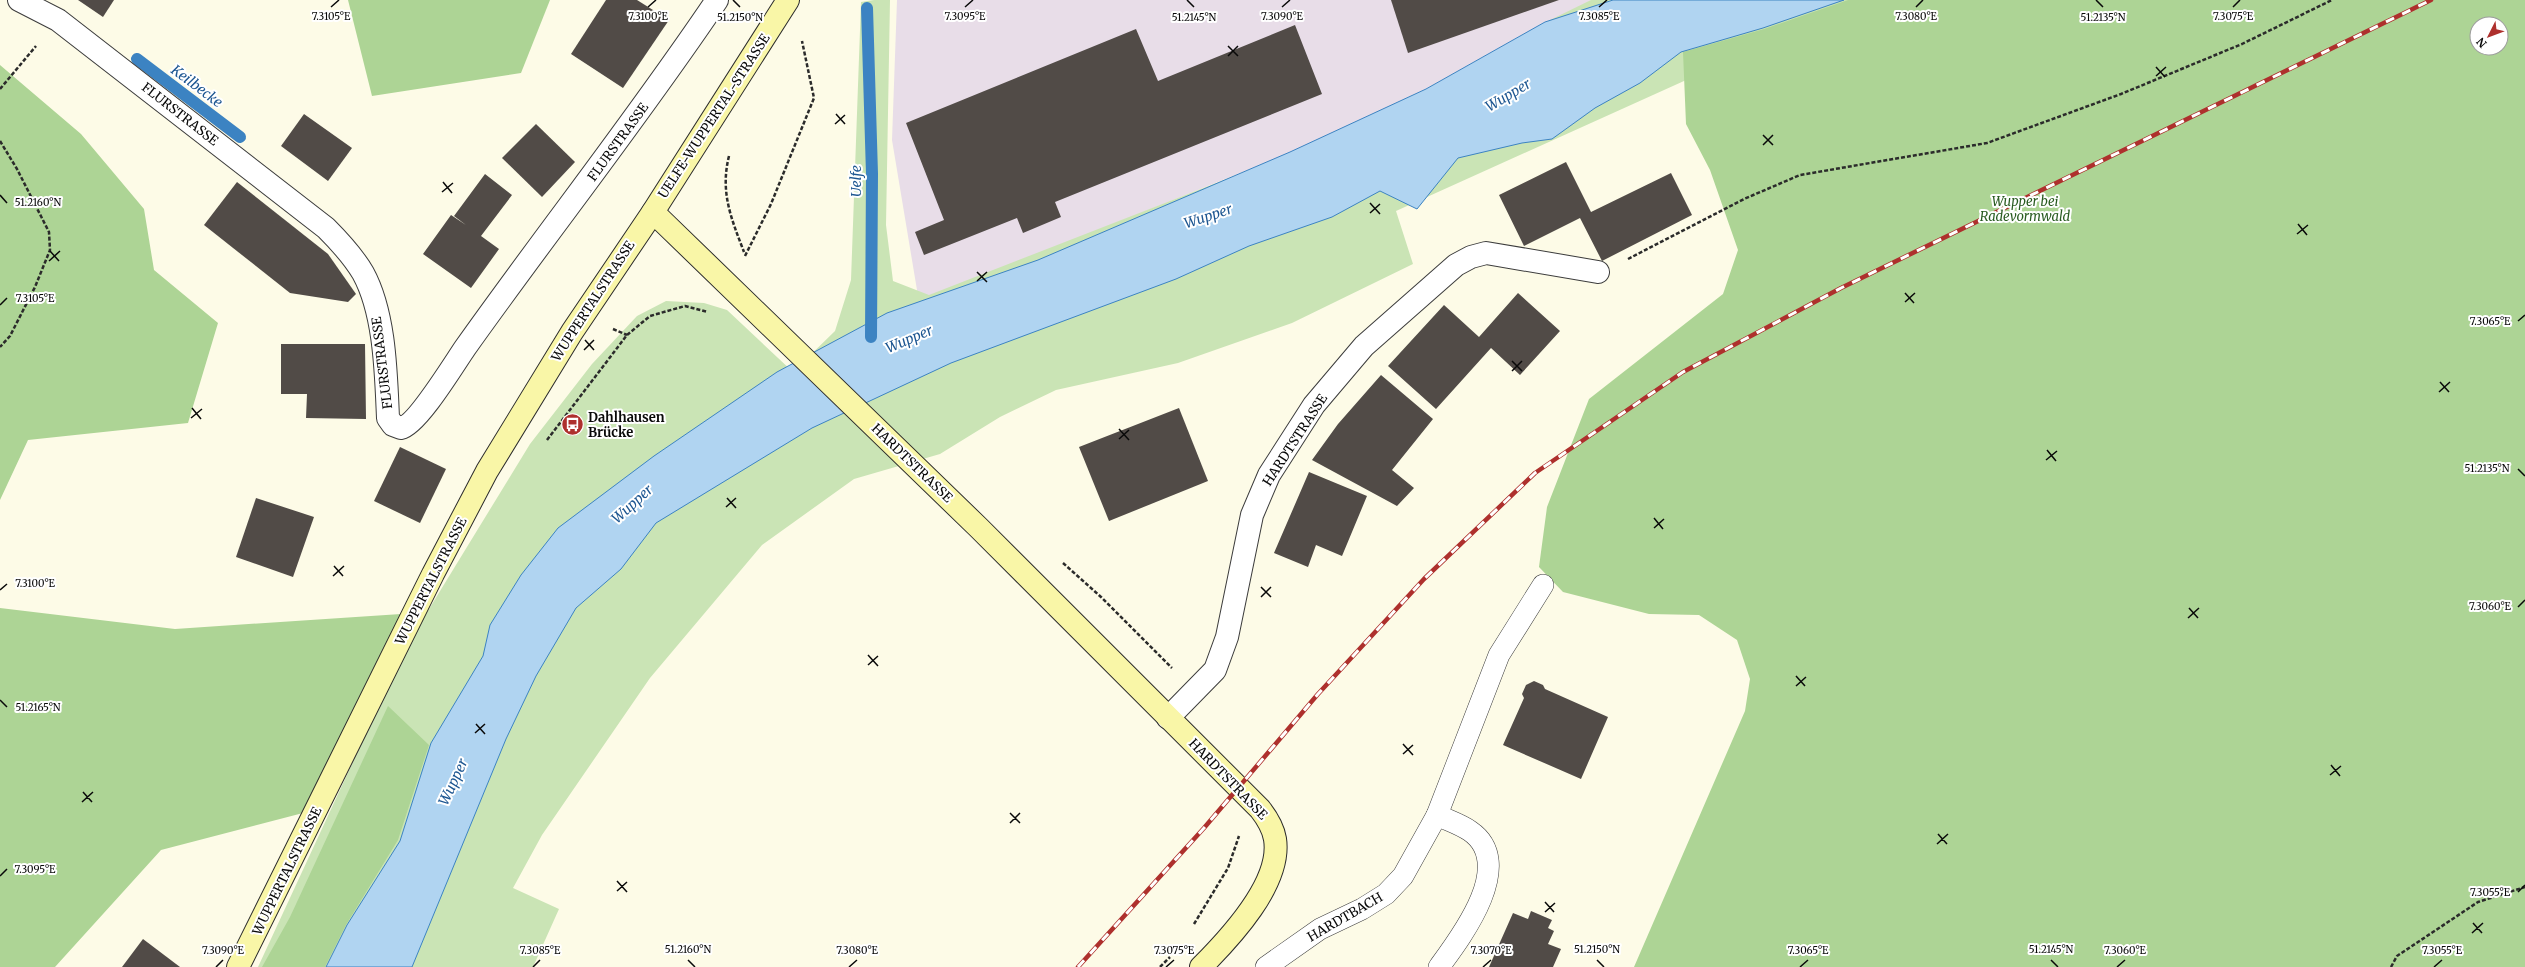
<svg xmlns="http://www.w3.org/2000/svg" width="2525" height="967" font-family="Merriweather,serif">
<rect width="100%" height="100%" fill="#fdfbe7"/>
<polygon fill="#e8dde8" points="897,0 1613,0 1545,22 1426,89 1290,153 919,302 892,140"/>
<path fill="#cae4b5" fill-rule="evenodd" d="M874 0H890L886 225 893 281 929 295 1411 107 1546 22 1591 0H2525V857L1750 413 1746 53 1396 211 1413 264 1292 323 1178 363 1056 390 1000 417 940 454 854 479 762 545 650 678 542 835 513 888 559 909 533 967H258L407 645 530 444 592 364 637 316 666 301 704 303 727 310 793 372 835 331 851 280 861 2ZM2477 24H2501V48H2477Z"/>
<g fill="#add495" fill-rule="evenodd">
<polygon points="348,0 550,0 521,73 372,96"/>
<path d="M1848 0H2525V967H1634L1745 711 1750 679 1737 640 1699 615 1649 614 1563 592 1539 567 1547 507 1589 399 1723 294 1738 250 1710 170 1686 124 1683 52 1764 29ZM2477 24H2501V48H2477Z"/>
<polygon points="0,65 81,134 144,209 154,270 218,323 188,423 28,440 0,500"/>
<polygon points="0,608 175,629 401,614 303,813 161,850 55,967 0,967"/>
<polygon points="388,706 429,745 398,840 346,925 325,967 262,967 290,917"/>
</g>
<polygon fill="#b0d4f1" stroke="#3c83c2" points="1613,0 1844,0 1763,28 1681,52 1640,83 1595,108 1552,139 1522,143 1458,158 1417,209 1380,191 1332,217 1249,246 1176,279 951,363 812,428 656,523 621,569 576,608 536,676 506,739 412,967 326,967 347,925 400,841 431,743 483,656 490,625 521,575 558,528 654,456 777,372 887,313 1038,260 1290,152 1426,89 1545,22"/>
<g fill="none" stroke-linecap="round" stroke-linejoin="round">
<g stroke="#3c83c2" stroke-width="12">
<polyline points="867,8 872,174 871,337"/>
<polyline points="137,59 240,137"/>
</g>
</g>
<g fill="#514b47">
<polygon points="78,0 114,0 103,17"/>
<polygon points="606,0 637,0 669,20 623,88 571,54"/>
<polygon points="1391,0 1559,0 1408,53"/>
<polygon points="1295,25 1322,94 1055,202 1061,217 1023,233 1017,218 924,255 915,232 944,220 906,123 1136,29 1158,81"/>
<polygon points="304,114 352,148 328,181 281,146"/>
<polygon points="536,124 575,162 542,197 502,158"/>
<polygon points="1566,162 1591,212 1671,173 1692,215 1602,261 1580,218 1524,246 1499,195"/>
<polygon points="485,174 512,195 481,236 499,249 471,288 423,254 451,215 466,225 454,216"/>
<polygon points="237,182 328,254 356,294 348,302 290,293 204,225"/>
<polygon points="1518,293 1560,331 1520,375 1491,348 1436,409 1388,366 1444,305 1479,337"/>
<polygon points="281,344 365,344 366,419 306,418 307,394 281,394"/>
<polygon points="1381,375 1433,419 1392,470 1414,488 1397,506 1312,460 1338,424"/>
<polygon points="1179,408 1208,481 1109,521 1079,447"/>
<polygon points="400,447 446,469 420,523 374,501"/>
<polygon points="1309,472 1367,496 1342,556 1316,545 1308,567 1274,553"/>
<polygon points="256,498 314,517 293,577 236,557"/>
<polygon points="1534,681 1543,685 1545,689 1608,717 1581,779 1503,745 1524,698 1522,694 1526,685"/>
<polygon points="1531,911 1552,920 1548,928 1554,931 1548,944 1561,949 1553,967 1489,967 1513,913 1528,919"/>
<polygon points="143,939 180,967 122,967"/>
</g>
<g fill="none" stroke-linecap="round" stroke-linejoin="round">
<defs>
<g id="service">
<path d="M1437 815C1447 820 1460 824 1470 831 1517 863 1462 936 1439 967"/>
<polyline points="1266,967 1320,929 1362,909 1386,894 1403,876 1437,815 1499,655 1543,585"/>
</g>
<g id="minor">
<path d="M19 0 58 20 326 228C340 242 353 256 363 273 385 313 386 373 388 418L393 425 401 428C417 425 454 364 465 348 548 231 637 119 717 0"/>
<polyline points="1168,718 1215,670 1227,637 1252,515 1269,475 1314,405 1364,346 1456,265 1471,257 1486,253 1598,272"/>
</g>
<g id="secondary">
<path d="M653 212 979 528 1260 809C1267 818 1273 827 1275 839 1282 883 1230 938 1201 967"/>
<polyline points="238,967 433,574 487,471 572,332 653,212 788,0"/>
</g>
</defs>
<use href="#service" stroke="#3c3c3c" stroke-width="22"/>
<use href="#minor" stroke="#3c3c3c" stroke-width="24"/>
<use href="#secondary" stroke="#2b2b2b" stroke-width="24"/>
<g stroke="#2b2b2b" stroke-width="2.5" stroke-dasharray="4 2" stroke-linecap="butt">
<polyline points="0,89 36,46"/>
<polyline points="0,141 17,169 49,232 50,250 35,287 10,336 0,347"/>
<path d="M729 156C720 192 731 218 744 252"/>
<polyline points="745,256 771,204 814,98 802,41"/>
<polyline points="1628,259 1744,199 1800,175 1987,143 2121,94 2242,44 2332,0"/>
<polyline points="613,329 627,335"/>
<polyline points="547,440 627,335 650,316 685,306 708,312"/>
<polyline points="1063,563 1101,597 1172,668"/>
<polyline points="1194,924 1228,868 1239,836"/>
<polyline points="1160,967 1170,957"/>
<polyline points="2391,967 2397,956 2478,902 2525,887"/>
</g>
<use href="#service" stroke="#fff" stroke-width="21"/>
<use href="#minor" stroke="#fff" stroke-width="22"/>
<use href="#secondary" stroke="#f9f6a7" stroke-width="22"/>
<defs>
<polyline id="rail" points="1078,967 1204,828 1318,694 1424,579 1535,473 1683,372 1841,288 2431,0"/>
</defs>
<use href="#rail" stroke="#ae302d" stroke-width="4.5"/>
<use href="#rail" stroke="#fff" stroke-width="3" stroke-dasharray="9" stroke-linecap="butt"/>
</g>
<path fill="none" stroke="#090909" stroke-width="1.5" d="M733 0 740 7M1187 0 1194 7M2096 0 2103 7M331 7 339 0M648 7 656 0M965 7 973 0M1282 7 1290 0M1599 7 1607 0M1916 7 1923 0M2233 7 2240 0M1228 46 1238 56M1228 56 1238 46M2156 67 2165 77M2156 76 2166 67M836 114 845 124M835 124 845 115M1763 135 1773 145M1763 145 1773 135M443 182 452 193M442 192 453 183M0 195 7 203M1370 203 1380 214M1370 213 1380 204M2298 224 2307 235M2297 234 2308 225M50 251 59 261M49 261 60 251M977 272 987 282M977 281 987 272M1905 293 1914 303M1905 302 1915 293M0 305 7 298M2518 321 2525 315M585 340 594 350M584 350 594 340M1512 361 1522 371M1512 371 1522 361M2440 382 2449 392M2439 392 2450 382M192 408 201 419M191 418 202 409M1119 429 1129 440M1119 439 1129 430M2047 450 2056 461M2046 460 2057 451M2518 469 2525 476M727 498 736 508M726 507 736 498M1654 518 1663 529M1654 528 1664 519M334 566 343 576M333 576 344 566M1261 587 1271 597M0 590 7 584M1261 597 1271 587M2518 607 2525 600M2189 608 2198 618M2188 618 2199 608M868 655 878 666M868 665 878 656M1796 676 1805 686M1796 686 1806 677M0 700 7 707M476 724 485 734M475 733 485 724M1403 744 1413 755M1403 754 1413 745M2331 765 2340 776M2330 775 2341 766M83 792 92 802M82 802 93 792M1010 813 1020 823M1010 823 1020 813M1938 834 1947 844M1937 844 1948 834M0 876 7 869M617 881 627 892M617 891 627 882M2518 892 2525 885M1545 902 1554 912M1545 912 1555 903M2473 923 2482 933M2472 933 2483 923M688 960 695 967M1597 960 1604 967M2051 960 2058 967M216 967 223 960M533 967 540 960M849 967 857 960M1166 967 1174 960M1483 967 1491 960M1800 967 1808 960M2117 967 2125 960M2434 967 2442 960"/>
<defs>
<symbol id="bus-disc" viewBox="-11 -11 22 22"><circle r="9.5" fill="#ae302d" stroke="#fff"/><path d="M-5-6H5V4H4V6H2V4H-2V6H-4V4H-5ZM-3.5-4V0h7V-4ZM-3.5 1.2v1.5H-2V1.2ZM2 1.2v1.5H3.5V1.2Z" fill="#fff"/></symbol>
</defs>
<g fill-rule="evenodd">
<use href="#bus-disc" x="560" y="412" width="25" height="25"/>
</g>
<g text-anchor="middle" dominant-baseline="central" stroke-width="4" stroke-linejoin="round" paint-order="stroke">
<g font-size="13" fill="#090909" stroke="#fff">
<text transform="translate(180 114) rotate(38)">FLURSTRASSE</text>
<text transform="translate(714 116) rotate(-57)">UELFE-WUPPERTAL-STRASSE</text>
<text transform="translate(618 142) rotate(-54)">FLURSTRASSE</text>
<text transform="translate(593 301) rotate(-57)">WUPPERTALSTRASSE</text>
<text transform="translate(382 363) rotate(-97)">FLURSTRASSE</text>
<text transform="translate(1295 440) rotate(-57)">HARDTSTRASSE</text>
<text transform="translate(912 463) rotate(44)">HARDTSTRASSE</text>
<text transform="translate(431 581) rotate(-63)">WUPPERTALSTRASSE</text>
<text transform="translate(1228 779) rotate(46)">HARDTSTRASSE</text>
<text transform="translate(287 871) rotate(-64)">WUPPERTALSTRASSE</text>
<text transform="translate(1345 917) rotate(-30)">HARDTBACH</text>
</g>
<g font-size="13" font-style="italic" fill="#285b20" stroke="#fff">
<text x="2025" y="201">Wupper bei<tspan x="2025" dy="15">Radevormwald</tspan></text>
</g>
<g font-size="13" font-weight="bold" fill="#090909" stroke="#fff" text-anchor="start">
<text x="588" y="417">Dahlhausen<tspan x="588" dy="15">Brücke</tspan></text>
</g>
<g font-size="14" font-style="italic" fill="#1d5691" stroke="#fff">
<text transform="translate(197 86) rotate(37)">Keilbecke</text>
<text transform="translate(1508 95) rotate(-31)">Wupper</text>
<text transform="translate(856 181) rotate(-90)">Uelfe</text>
<text transform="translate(1208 216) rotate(-18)">Wupper</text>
<text transform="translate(909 339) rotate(-23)">Wupper</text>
<text transform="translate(632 504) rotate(-42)">Wupper</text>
<text transform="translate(453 782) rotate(-65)">Wupper</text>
</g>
</g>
<g font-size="10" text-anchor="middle" fill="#090909" stroke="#fff" stroke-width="4" stroke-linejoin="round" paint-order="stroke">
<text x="331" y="20">7.3105°E</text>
<text x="648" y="20">7.3100°E</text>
<text x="965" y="20">7.3095°E</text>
<text x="1282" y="20">7.3090°E</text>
<text x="1599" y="20">7.3085°E</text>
<text x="1916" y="20">7.3080°E</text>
<text x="2233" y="20">7.3075°E</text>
<text x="740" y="21">51.2150°N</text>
<text x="1194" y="21">51.2145°N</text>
<text x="2103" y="21">51.2135°N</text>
<text x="38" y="206">51.2160°N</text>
<text x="35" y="302">7.3105°E</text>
<text x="2490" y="325">7.3065°E</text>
<text x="2487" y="472">51.2135°N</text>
<text x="35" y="587">7.3100°E</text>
<text x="2490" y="610">7.3060°E</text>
<text x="38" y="711">51.2165°N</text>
<text x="35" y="873">7.3095°E</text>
<text x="2490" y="896">7.3055°E</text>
<text x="688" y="953">51.2160°N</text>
<text x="1597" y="953">51.2150°N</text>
<text x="2051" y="953">51.2145°N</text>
<text x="223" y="954">7.3090°E</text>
<text x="540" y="954">7.3085°E</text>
<text x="857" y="954">7.3080°E</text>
<text x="1174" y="954">7.3075°E</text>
<text x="1491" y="954">7.3070°E</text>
<text x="1808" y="954">7.3065°E</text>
<text x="2125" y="954">7.3060°E</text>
<text x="2442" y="954">7.3055°E</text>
</g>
<g transform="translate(2489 36) rotate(228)"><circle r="19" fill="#ffffff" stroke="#9d9d9d"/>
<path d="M0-3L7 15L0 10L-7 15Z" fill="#ae302d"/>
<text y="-6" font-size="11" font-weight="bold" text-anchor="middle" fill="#090909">N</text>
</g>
</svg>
